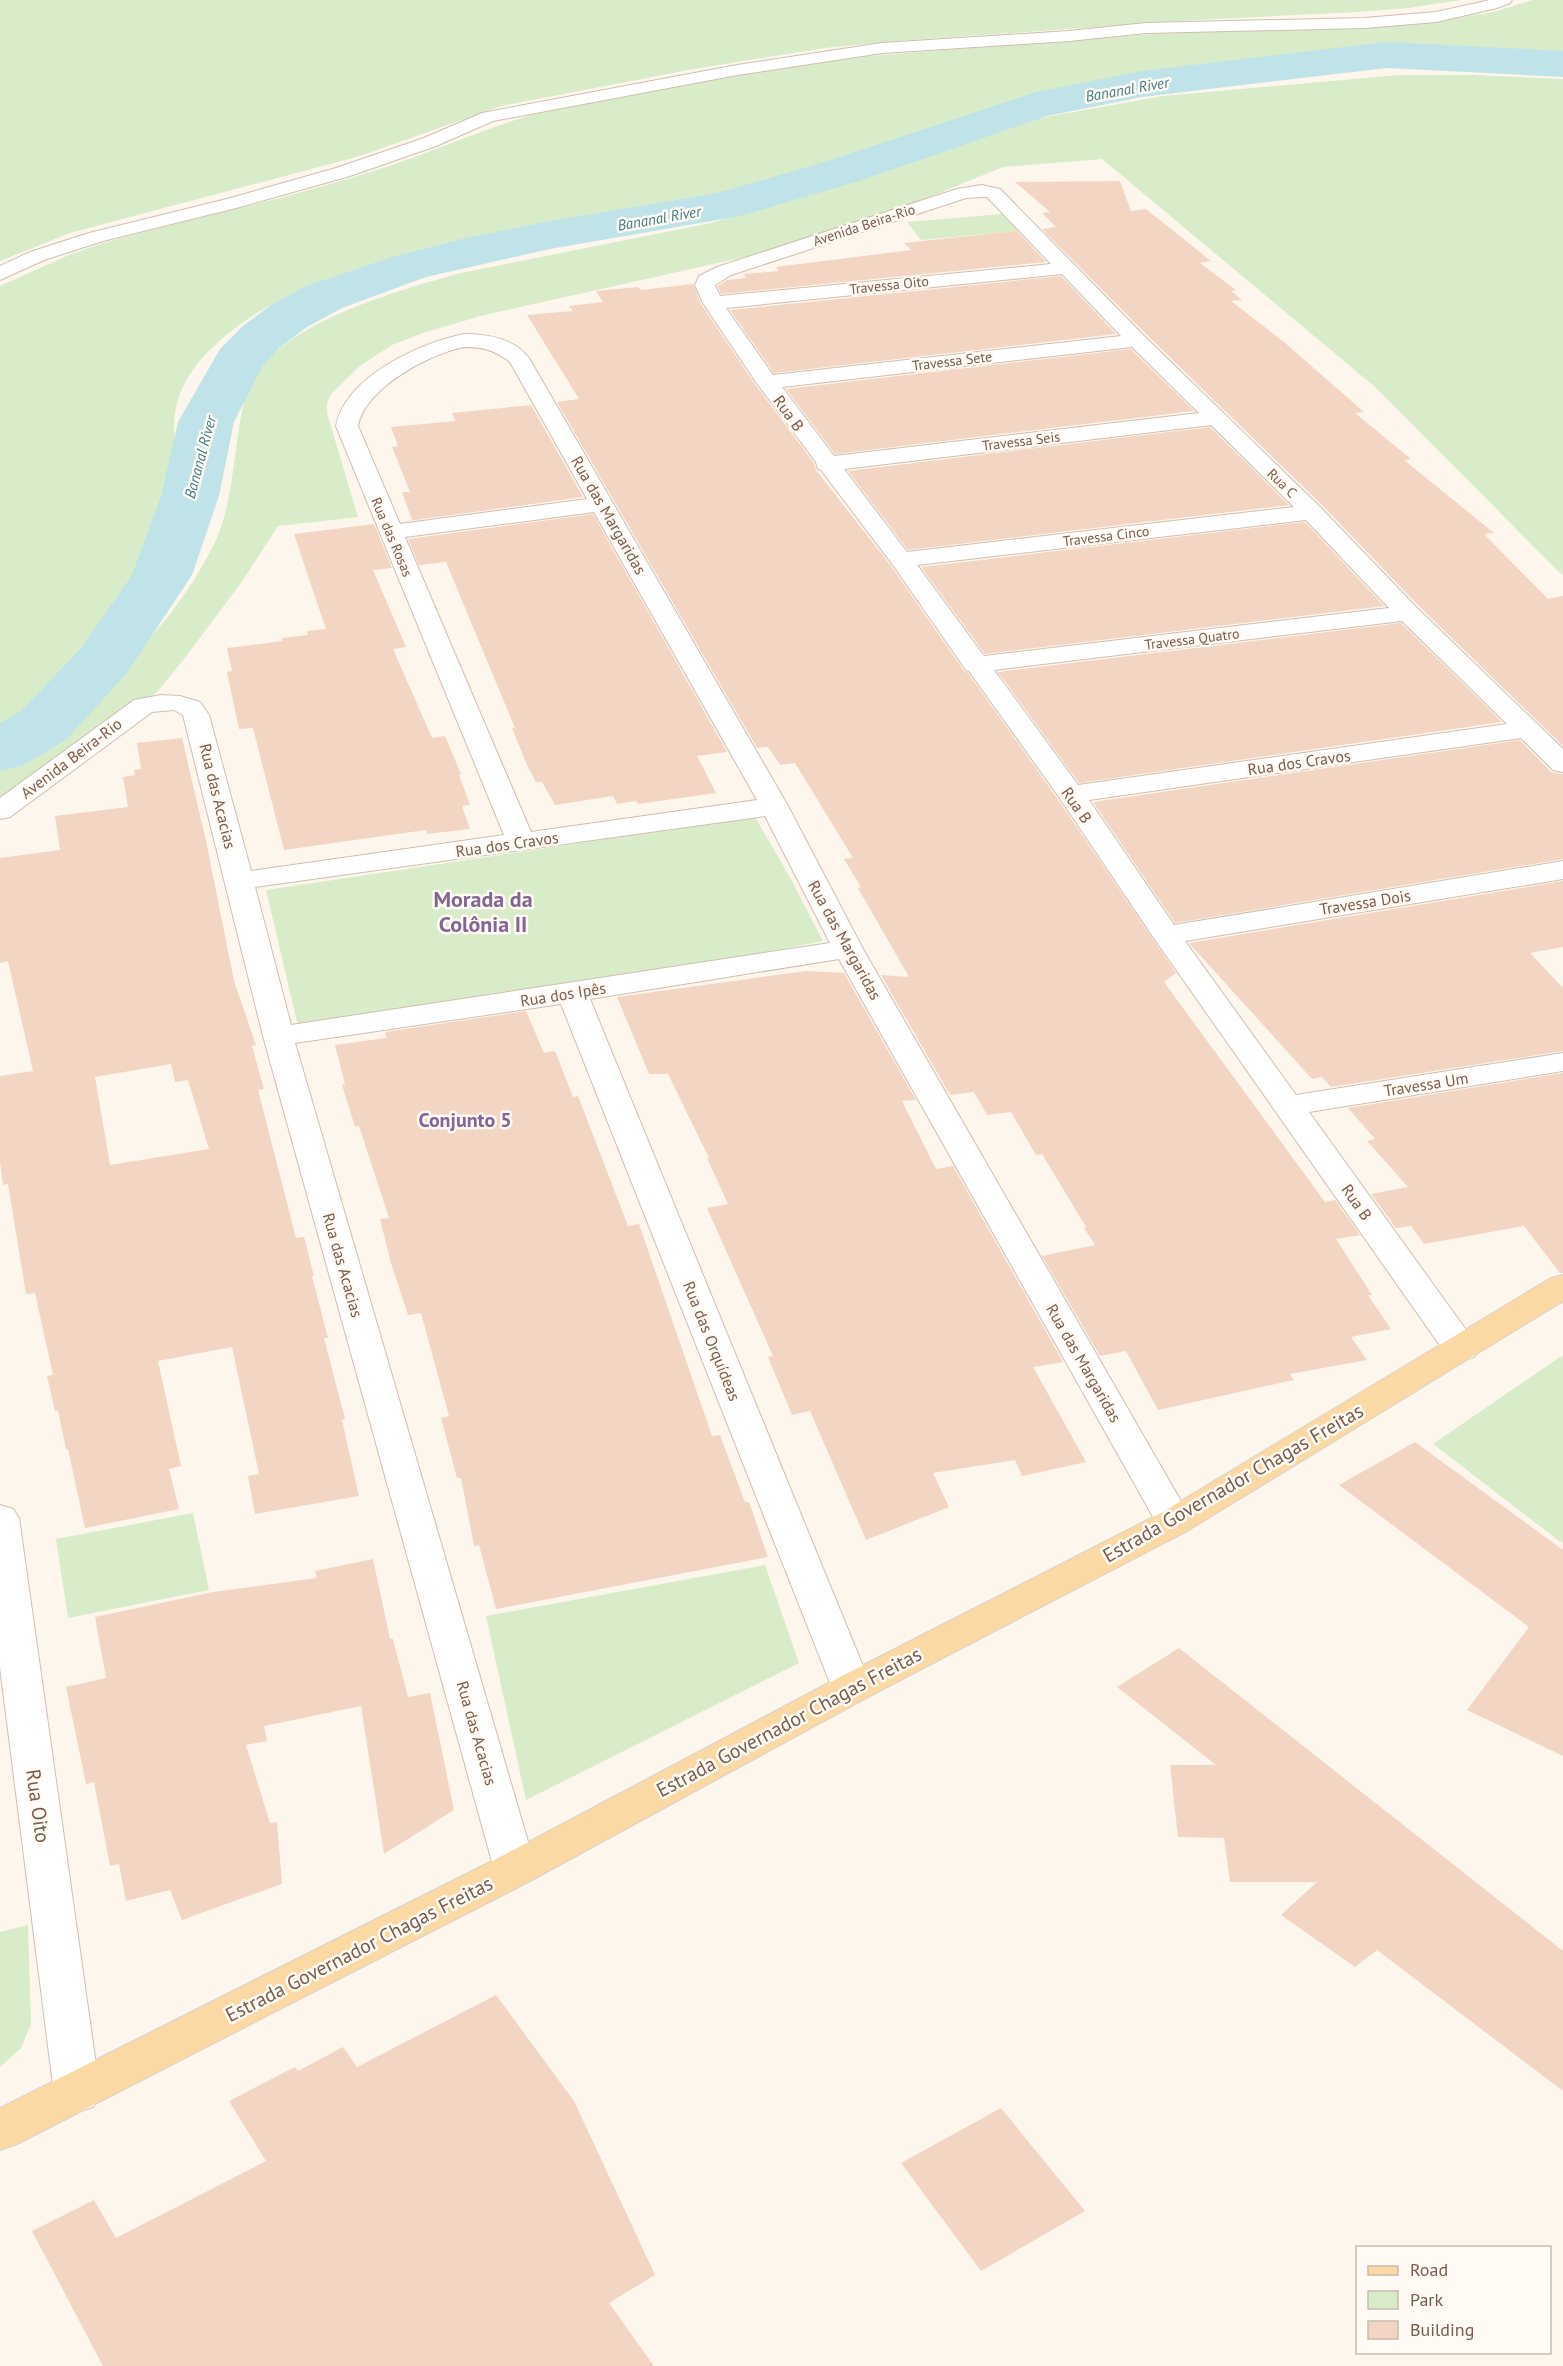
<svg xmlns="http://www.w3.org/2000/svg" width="1563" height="2366" font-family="'PT Sans',sans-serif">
<rect width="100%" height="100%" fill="#fdf6ec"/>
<g fill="#d8ecc9">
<polygon points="0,0 1461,0 1408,8 1357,12 1196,20 897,41 825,48 688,70 501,106 360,156 70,233 0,261"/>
<path d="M1532 0H1563V60C1507 55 1451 51 1396 50 1321 50 1247 61 1173 72 1127 78 1081 83 1036 96 925 128 822 177 708 202 663 212 616 217 570 225 516 234 460 245 406 259 336 276 267 295 214 346 191 367 174 394 174 427 175 448 178 470 173 492 170 503 163 515 159 526 137 581 107 632 66 676 48 696 23 712 0 727V286L71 254 103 243C190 219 278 201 364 174 424 156 481 129 541 112L784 66 854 57 1165 33 1424 23 1494 12Z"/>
<path d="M1400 75H1475L1563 79V576L1375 387 1102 159 1003 167 927 198 758 254 484 315 423 333 392 345 360 366 331 394 327 403V413L358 517 278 526 241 583 184 659 157 692 0 804V768C19 756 36 741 54 727 119 675 180 616 216 540 232 505 234 453 241 416 245 395 253 374 268 359 311 315 403 289 461 273L711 223 788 200 995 126 1163 96Z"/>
<polygon points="1002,214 1018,231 921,240 907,222"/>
<polygon points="755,817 791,879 823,941 717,962 298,1026 266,890"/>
<polygon points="1563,1355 1563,1544 1433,1444"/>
<polygon points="193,1513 209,1590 68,1618 56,1539"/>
<polygon points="765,1565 799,1663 526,1800 486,1616"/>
<polygon points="28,1925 31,2024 21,2048 0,2067 0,1932"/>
</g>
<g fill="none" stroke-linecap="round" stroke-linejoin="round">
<polygon fill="#bfe3e8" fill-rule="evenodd" points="1387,42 1563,51 1563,77 1387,68 1142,97 1047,116 856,182 740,216 550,249 466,268 426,277 342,308 307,327 279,348 262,367 234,422 219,496 192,575 127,673 67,739 24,765 0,771 0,723 21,711 82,647 132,575 161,496 178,422 220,349 243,326 271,305 306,286 392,257 466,238 550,221 718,193 824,162 1037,92 1142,71"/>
</g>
<g fill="#f3d5c3" fill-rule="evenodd">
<polygon points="1120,181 1131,211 1146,209 1211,261 1200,263 1236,290 1231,291 1242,300 1231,301 1284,342 1364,412 1355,413 1411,459 1404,460 1494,533 1484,534 1548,599 1563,596 1563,746 1419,606 1322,505 1146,334 1042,229 1056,227 1042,213 1050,212 1015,182"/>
<polygon points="1017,231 1046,262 721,294 718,286 727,280 746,278 743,274 779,271 776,267 911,250 904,243"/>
<polygon points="1061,276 1116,334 774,373 730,310"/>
<polygon points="693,284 701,304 754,383 814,463 816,470 891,566 964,671 968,673 1057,798 1176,973 1164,982 1325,1202 1335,1200 1360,1235 1336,1239 1372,1295 1368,1295 1391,1329 1351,1337 1367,1360 1290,1374 1294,1380 1158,1410 1126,1351 1100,1356 1042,1256 1095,1245 1084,1228 1086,1227 1042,1154 1036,1155 1011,1112 987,1115 974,1092 950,1095 881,975 909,977 858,888 861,887 844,859 853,858 795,763 780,765 768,747 757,748 557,402 579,399 527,315 573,311 569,306 603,302 596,291 638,287 641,290"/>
<polygon points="1131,349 1194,411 835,454 786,389"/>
<polygon points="531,405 583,497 401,522 412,520 402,492 410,492 392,447 398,446 391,427 455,421 452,413"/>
<polygon points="1210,427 1289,505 908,550 848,471"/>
<polygon points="593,514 727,752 697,756 716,793 638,804 636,801 617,804 613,796 555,805 542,782 536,782 527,765 512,728 515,728 446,562 419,565 408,539"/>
<polygon points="1305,522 1384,606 985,654 921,567"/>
<polygon points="374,524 392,568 373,570 406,647 393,649 432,738 445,736 461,774 459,775 470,805 462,806 470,829 427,834 426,830 284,850 253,728 239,729 227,672 232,671 227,648 283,641 282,638 308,635 307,631 326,629 294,534"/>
<polygon points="1401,623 1502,722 1079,783 998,672"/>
<path d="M182 738 206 841 234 981 256 1045 252 1046 264 1089 258 1090 296 1238 304 1237 314 1276H312L328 1338H324L345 1419 342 1420 359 1496 255 1514 248 1476 259 1474 232 1347 158 1361 181 1466 169 1469 179 1509 85 1528 68 1449H66L58 1411H55L47 1376 53 1375 35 1293 26 1294 8 1184 3 1185 0 1162V1076L33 1071 8 961 0 963V858L60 850 55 816 128 807 123 777 135 775 134 770 141 769 137 743ZM171 1064 175 1082 188 1080 209 1149 110 1165 95 1077Z"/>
<polygon points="1520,740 1551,772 1563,774 1563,859 1175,923 1093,802"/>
<polygon points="1563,881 1563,947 1530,953 1563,988 1563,1051 1331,1087 1322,1077 1312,1079 1189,943"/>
<polygon points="806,971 844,973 916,1100 902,1101 936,1169 953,1166 1063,1362 1033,1367 1086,1462 1022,1476 1015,1460 933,1473 949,1507 866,1540 810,1411 792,1415 768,1357 773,1356 707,1208 728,1204 707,1158 709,1158 668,1074 649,1074 617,997"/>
<polygon points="526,1011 544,1053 555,1051 573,1097 578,1096 628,1226 639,1224 712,1436 720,1435 745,1502 749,1502 768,1557 496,1609 479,1545 474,1546 461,1478 457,1478 441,1418 449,1416 421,1313 408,1315 391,1263 380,1219 389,1218 359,1126 355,1127 342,1085 345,1084 335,1045 386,1038 385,1032"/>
<polygon points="1563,1073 1563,1273 1560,1273 1524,1226 1424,1244 1411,1226 1396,1228 1371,1194 1408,1187 1367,1141 1375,1139 1348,1108"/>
<polygon points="1415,1442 1563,1550 1563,1756 1467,1710 1529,1627 1339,1485"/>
<polygon points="373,1559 390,1639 393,1639 408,1697 430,1693 454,1810 384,1854 361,1706 264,1726 267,1741 246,1745 270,1823 277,1822 282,1884 182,1920 170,1890 126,1901 119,1864 110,1866 94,1782 86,1784 66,1687 106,1678 95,1617 213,1592 317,1578 315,1571"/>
<polygon points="1179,1648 1563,1951 1563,2091 1377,1950 1355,1967 1281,1915 1317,1882 1230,1882 1224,1838 1178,1837 1170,1765 1216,1765 1117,1687"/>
<polygon points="496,1995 574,2101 655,2275 609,2303 654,2366 103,2366 32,2231 94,2200 116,2238 266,2161 229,2101 295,2067 298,2071 343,2047 357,2067"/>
<polygon points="1001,2108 1085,2211 981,2271 901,2163"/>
</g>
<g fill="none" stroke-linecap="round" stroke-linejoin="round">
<defs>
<g id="minor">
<polygon points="1490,0 1512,0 1510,3 1497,8 1436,22 1364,28 1146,33 1069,41 882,53 737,75 493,121 436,146 350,176 240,207 103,241 44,260 0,280 0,266 30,252 89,233 227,199 336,168 424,138 482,113 737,65 882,43 1069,31 1146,23 1364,18 1436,12"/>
<path d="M982 185 1000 189 1144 336 1320 507 1417 608 1563 749V772L1553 770 1521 738 1089 800 1174 925 1563 861V879L1185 941 1296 1095 1563 1053V1071L1309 1112 1474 1341 1479 1349 1474 1357 1461 1360 1448 1357 1156 941 1059 797 969 671 966 670 893 565 821 470 818 469 816 462 756 382 703 303 695 285 699 276 717 267 957 189ZM982 197H987L1051 264 720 296 715 285 731 275 966 198ZM1062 274 1121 336 773 375 726 308ZM1132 347 1199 413 834 456 782 387ZM1211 425 1294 507 907 552 844 469ZM1306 520 1389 608 984 656 917 565ZM1402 621 1507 724 1078 785 994 670Z"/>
<path d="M464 334C487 334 514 338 529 358L788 806 863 949 1193 1522 1187 1531 1174 1535 1161 1531 839 959 590 999 872 1688 866 1698 852 1703 838 1698 832 1688 561 1004 295 1043 536 1869 530 1881 515 1886 500 1881 494 1869 263 1036 183 715 174 710 152 712 10 817 0 819V798L134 700 161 695 180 696 200 702 209 715 251 871 504 835 336 426C346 376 420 343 464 334ZM464 347C484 347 494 350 510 362L587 499 400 524 358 426C365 388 429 354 464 347ZM594 512 757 800 531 832 405 537ZM765 816 830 943 291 1025 255 887Z"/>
<polygon points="0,1505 13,1509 19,1518 100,2093 93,2107 77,2112 61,2107 54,2093 0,1667"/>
</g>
<polygon id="major" points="1563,1275 1563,1301 1187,1531 866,1698 530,1881 17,2144 0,2150 0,2108 500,1857 838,1678 1161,1513 1551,1278"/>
</defs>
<use href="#minor" stroke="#d1beb0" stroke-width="2"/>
<use href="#major" stroke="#dad1cd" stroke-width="2"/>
<use href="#minor" fill="#fff" fill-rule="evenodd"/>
<use href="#major" fill="#fbd9a5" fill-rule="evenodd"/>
</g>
<g text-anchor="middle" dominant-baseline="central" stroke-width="5" stroke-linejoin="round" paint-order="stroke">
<g font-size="14" fill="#7a5c4d" stroke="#fffaf3">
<text transform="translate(864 225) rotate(-18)">Avenida Beira-Rio</text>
<text transform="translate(889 285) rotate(-6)">Travessa Oito</text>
<text transform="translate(952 361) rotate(-7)">Travessa Sete</text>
<text transform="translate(1021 441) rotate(-7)">Travessa Seis</text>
<text transform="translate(1282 483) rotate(44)">Rua C</text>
<text transform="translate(1106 536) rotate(-7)">Travessa Cinco</text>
<text transform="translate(392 537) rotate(67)">Rua das Rosas</text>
<text transform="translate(1192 639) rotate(-7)">Travessa Quatro</text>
</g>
<g font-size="15" font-style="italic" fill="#437c86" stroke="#fffaf3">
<text transform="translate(1127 89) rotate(-10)">Bananal River</text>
<text transform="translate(659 218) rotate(-10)">Bananal River</text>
<text transform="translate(200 457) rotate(-75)">Bananal River</text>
</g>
<g font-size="16" fill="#7a5c4d" stroke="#fffaf3">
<text transform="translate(789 413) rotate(54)">Rua B</text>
<text transform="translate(609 515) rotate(60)">Rua das Margaridas</text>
<text transform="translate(71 758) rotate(-37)">Avenida Beira-Rio</text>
<text transform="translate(1299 762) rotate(-8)">Rua dos Cravos</text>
<text transform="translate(218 796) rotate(76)">Rua das Acacias</text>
<text transform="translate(1077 805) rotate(55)">Rua B</text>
<text transform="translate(507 844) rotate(-8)">Rua dos Cravos</text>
<text transform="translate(1365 902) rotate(-9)">Travessa Dois</text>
<text transform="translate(845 940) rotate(61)">Rua das Margaridas</text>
<text transform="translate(563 994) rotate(-9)">Rua dos Ipês</text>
<text transform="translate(1426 1084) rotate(-9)">Travessa Um</text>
<text transform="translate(1357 1202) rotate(55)">Rua B</text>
<text transform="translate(343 1265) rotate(74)">Rua das Acacias</text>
<text transform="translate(712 1341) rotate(68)">Rua das Orquídeas</text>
<text transform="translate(1084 1363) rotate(60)">Rua das Margaridas</text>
<text transform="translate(477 1733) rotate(74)">Rua das Acacias</text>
</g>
<g font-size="20" font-weight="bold" fill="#846695" stroke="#fffaf3">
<text x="465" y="1120">Conjunto 5</text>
</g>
<g font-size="20" fill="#7a5c4d" stroke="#fffaf3">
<text transform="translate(1233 1483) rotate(-30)">Estrada Governador Chagas Freitas</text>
<text transform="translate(789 1722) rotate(-28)">Estrada Governador Chagas Freitas</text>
<text transform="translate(38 1806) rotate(82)">Rua Oito</text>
<text transform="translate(359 1949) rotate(-27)">Estrada Governador Chagas Freitas</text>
</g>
<g font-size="22" font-weight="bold" fill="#846695" stroke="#fffaf3">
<text x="483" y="899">Morada da<tspan x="483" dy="25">Colônia II</tspan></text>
</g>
</g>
<rect x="1356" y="2246" width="195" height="108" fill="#fffaf3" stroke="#cabbb1" stroke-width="1.5"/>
<rect x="1368" y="2266" width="30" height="9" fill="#fbd9a5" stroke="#cabbb1" stroke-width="1.5"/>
<text x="1410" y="2276" font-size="18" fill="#7a5c4d">Road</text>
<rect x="1368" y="2291" width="30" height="18" fill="#d8ecc9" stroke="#cabbb1" stroke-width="1.5"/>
<text x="1410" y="2306" font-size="18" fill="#7a5c4d">Park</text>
<rect x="1368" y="2321" width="30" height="18" fill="#f3d5c3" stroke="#cabbb1" stroke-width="1.5"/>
<text x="1410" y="2336" font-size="18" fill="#7a5c4d">Building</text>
</svg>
